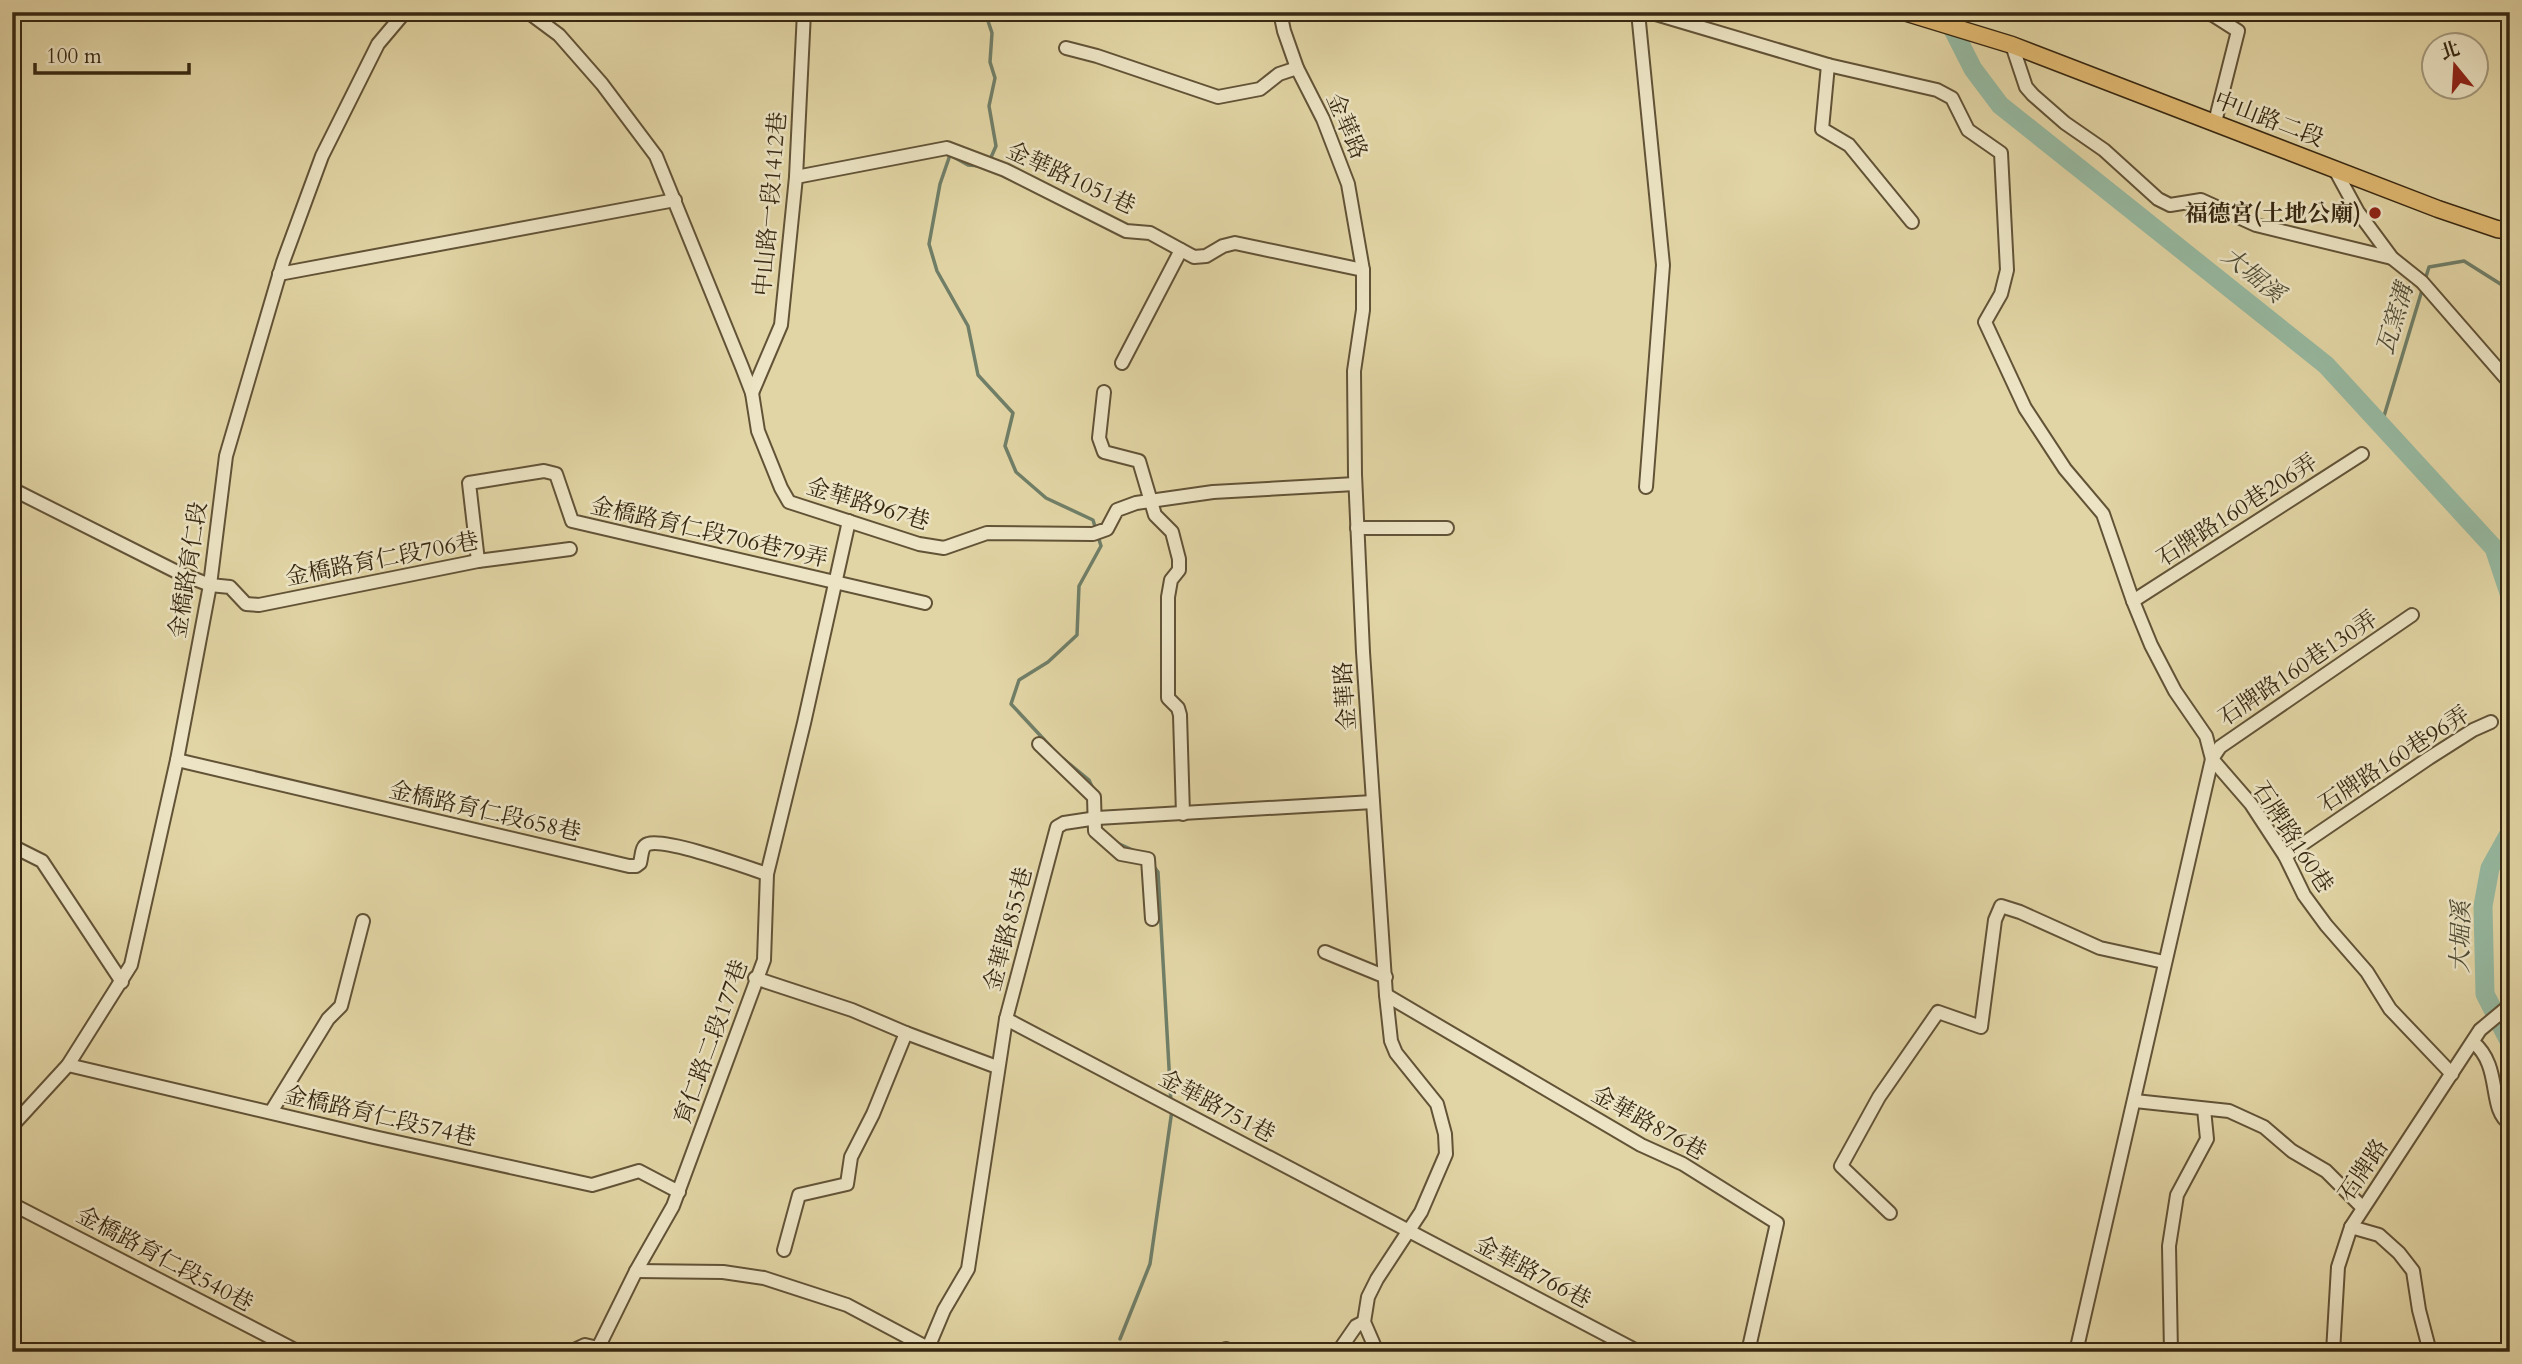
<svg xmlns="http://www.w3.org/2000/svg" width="2522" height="1364" font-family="Cardo,'Noto Serif TC',serif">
<rect width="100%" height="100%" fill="#e2d5a5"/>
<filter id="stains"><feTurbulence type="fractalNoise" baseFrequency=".00286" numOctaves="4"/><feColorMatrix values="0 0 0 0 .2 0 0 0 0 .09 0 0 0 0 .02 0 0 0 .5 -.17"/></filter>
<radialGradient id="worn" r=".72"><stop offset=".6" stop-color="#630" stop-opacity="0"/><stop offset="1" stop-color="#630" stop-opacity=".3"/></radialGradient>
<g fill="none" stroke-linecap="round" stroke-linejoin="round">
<g stroke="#707f68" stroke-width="3.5">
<polyline points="985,12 992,33 990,62 995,78 989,106 996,146 989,162"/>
<polyline points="981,166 968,165 950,155 940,184 929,244 937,271 968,326 978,375 1013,413 1005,446 1016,472 1046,498 1093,520 1101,546 1079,586 1077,635 1048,662 1019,680 1011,704 1051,747"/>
<polyline points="2425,280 2429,267 2464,261 2510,290"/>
<polyline points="2381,426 2423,287"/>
<polyline points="1061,757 1089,780 1094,791"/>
<polyline points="1117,843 1135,851"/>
<polyline points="1152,864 1158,872 1171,1103"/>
<polyline points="1120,1339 1150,1264 1172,1110"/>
</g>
<g stroke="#96b9a1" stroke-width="19">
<polyline points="1944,12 1973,69 2000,105 2326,365 2494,548 2510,596"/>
<polyline points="2510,832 2490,868 2483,906 2485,994 2510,1043"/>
</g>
<defs>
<g id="minor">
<polyline points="528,12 559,35 602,84 656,156 742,367 752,393 758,431 781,488 789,502 919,544 944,548 987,533 1093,534 1107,529 1117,510 1136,503 1213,492 1355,484"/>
<polyline points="1280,12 1284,31 1297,68 1323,119 1348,184 1363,270 1363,310 1354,371 1355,474 1363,652 1386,995 1391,1041 1396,1053 1437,1104 1445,1134 1446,1154 1421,1212 1377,1279 1368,1297 1364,1322 1377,1352"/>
<polyline points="1638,12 1663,265 1646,487"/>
<polyline points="1649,12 1828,65 1937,90 1952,98 1968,130 2001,153 2007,270 2001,294 1985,322 2025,408 2065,469 2103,514 2133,601 2151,645 2175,691 2206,736 2212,759 2251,804 2285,856 2304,895 2326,925 2367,972 2390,1009 2452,1074"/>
<polyline points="2202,12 2213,15 2238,31 2215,122"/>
<polyline points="2012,45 2026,87 2033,95 2065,123 2104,150 2158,199 2170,205 2201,200 2256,225 2392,258"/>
<polyline points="1066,48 1097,56 1218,97 1260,89 1279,74 1297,68"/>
<polyline points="1828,65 1822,129 1849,145 1912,222"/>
<polyline points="2334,168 2358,212 2392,258 2422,282 2510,383"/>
<polyline points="796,177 947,148 1005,170 1126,231 1150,233 1194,257 1206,256 1223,246 1235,243 1363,270"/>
<polyline points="279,274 675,200"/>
<polyline points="1122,363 1181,250"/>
<polyline points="1104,392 1099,438 1104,452 1139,461 1155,515 1172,532 1179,559 1179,570 1171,580 1168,597 1168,698 1178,708 1180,715 1183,814"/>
<polyline points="752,393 781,325 796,177 804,12"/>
<polyline points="12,489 179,573 210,585 230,587 246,604 259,605 478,561 570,549"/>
<polyline points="1357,528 1447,528"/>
<polyline points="478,561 469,483 544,471 556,474 572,521 925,603"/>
<polyline points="2133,601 2362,454"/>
<polyline points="1039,744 1094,797 1095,831 1121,854 1148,859 1152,919"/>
<path d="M177 760 629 866H636L640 863C642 856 641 846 648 844 666 838 746 867 767 874"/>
<polyline points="12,846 42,861 122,982"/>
<polyline points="2285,856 2429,758 2473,730 2491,722"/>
<polyline points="1325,952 1386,977"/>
<polyline points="755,978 852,1010 906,1033 873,1114 851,1157 847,1184 799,1195 784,1250"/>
<polyline points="1386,995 1641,1145 1683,1164 1777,1223 1748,1352"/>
<polyline points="1006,1019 1639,1352"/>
<polyline points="906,1033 997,1067"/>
<path d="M2473 1042C2503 1067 2487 1109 2510 1124"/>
<polyline points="68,1065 374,1137 592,1185 639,1171 679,1192"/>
<polyline points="2135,1101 2229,1111 2264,1127 2292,1151 2326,1171 2362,1207"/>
<polyline points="271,1112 328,1019 341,1006 363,921"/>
<polyline points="12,1126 68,1065 131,965 177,760 210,585 226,456 283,262 322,156 378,44 405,12"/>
<polyline points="12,1204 299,1352"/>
<polyline points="1890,1213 1841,1166 1879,1097 1938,1012 1981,1027 1995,920 2001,906 2020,912 2100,948 2164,962"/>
<polyline points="2351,1227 2379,1235 2399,1253 2413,1271 2419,1310 2430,1352"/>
<polyline points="636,1271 723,1272 764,1278 847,1305 928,1348 929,1352"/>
<polyline points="928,1348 944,1310 968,1269 1006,1019 1057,827 1064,823 1097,818 1373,802"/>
<polyline points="570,1352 585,1345 598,1348"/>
<polyline points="602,1352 598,1348 636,1271 673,1206 764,960 767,874 804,723 849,521"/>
<polyline points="1218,1352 1226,1349 1234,1352"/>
<polyline points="1338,1352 1356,1326 1364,1322"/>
<polyline points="2076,1352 2212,759 2220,747 2412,615"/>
<polyline points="2171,1352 2169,1246 2177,1195 2207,1139 2204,1109"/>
<polyline points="2333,1352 2338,1267 2351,1227 2480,1030 2510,1005"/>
</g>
<polyline id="major" points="1904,12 2012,45 2438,209 2497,229 2510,231"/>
</defs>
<use href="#minor" stroke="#625337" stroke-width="16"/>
<use href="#major" stroke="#372812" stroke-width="19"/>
<use href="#minor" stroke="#ece4c4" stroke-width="12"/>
<use href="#major" stroke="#e1ba72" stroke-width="16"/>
</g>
<circle fill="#8f2418" stroke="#ece4c4" stroke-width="2.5" cx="2375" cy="213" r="7"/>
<g text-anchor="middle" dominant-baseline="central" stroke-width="5" stroke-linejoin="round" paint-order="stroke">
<g font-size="23" fill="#372812" stroke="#ece4c4">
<text transform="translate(2269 119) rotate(21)">中山路二段</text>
<text transform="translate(1347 126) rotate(67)">金華路</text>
<text transform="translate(1071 178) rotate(25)">金華路1051巷</text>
<text transform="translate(770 204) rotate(-85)">中山路一段1412巷</text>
<text transform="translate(868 504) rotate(17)">金華路967巷</text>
<text transform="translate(2237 510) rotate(-33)">石牌路160巷206弄</text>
<text transform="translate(709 532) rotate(13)">金橋路育仁段706巷79弄</text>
<text transform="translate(382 559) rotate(-11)">金橋路育仁段706巷</text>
<text transform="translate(188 570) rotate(-81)">金橋路育仁段</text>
<text transform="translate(2298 668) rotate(-34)">石牌路160巷130弄</text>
<text transform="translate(1345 696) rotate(-94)">金華路</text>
<text transform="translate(2394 759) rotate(-33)">石牌路160巷96弄</text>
<text transform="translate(485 811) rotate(13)">金橋路育仁段658巷</text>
<text transform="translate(2293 837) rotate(57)">石牌路160巷</text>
<text transform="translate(1008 929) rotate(-75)">金華路855巷</text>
<text transform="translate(711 1042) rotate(-70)">育仁路二段177巷</text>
<text transform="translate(1217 1106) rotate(28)">金華路751巷</text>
<text transform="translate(380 1116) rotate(13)">金橋路育仁段574巷</text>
<text transform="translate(1649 1123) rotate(29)">金華路876巷</text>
<text transform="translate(2363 1170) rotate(-56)">石牌路</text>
<text transform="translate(165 1259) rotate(28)">金橋路育仁段540巷</text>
<text transform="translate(1533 1272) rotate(28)">金華路766巷</text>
</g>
<g font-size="23" font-weight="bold" fill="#372812" stroke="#ece4c4" text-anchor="end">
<text x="2361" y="213">福德宮(土地公廟)</text>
</g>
<g font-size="24" font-style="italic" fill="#4f4c36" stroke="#ece4c4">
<text transform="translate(2253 275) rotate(39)">大堀溪</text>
<text transform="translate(2395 319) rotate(-73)">瓦窯溝</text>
<text transform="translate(2461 937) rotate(-89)">大堀溪</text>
</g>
</g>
<rect width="2522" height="1364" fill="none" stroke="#e2d5a5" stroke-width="42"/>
<rect x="14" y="14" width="2494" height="1336" fill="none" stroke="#372812" stroke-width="3.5"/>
<rect x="21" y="21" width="2480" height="1322" fill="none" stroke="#372812" stroke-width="2"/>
<g transform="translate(2455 66) rotate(342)"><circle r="33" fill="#ece4c4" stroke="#a4997d" stroke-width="2"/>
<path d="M0-5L12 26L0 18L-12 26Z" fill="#8f2418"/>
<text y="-10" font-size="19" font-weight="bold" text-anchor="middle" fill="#372812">北</text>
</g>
<path d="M35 63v10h154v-10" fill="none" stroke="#372812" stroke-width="3.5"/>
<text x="46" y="63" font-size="21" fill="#372812" stroke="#ece4c4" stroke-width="5" paint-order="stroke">100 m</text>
<rect width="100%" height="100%" filter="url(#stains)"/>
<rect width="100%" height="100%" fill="url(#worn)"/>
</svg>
